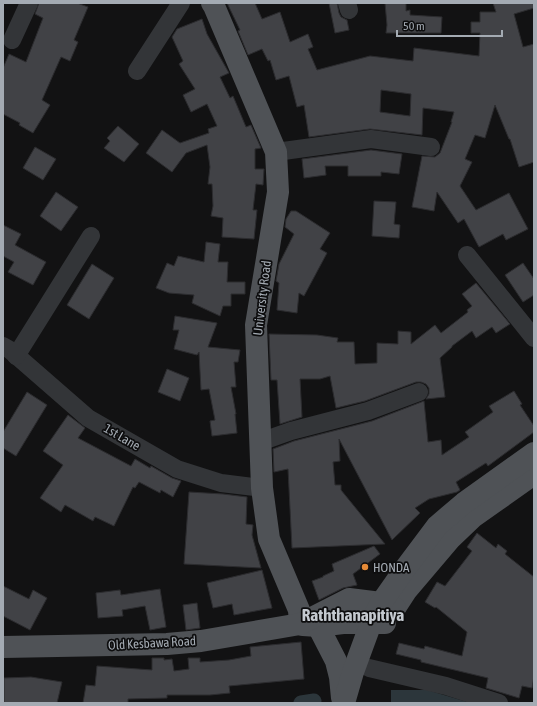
<svg xmlns="http://www.w3.org/2000/svg" width="537" height="706" font-family="'Asap Condensed',sans-serif">
<rect width="100%" height="100%" fill="#121213"/>
<polygon fill="#2c363b" points="391,690 427,690 471,703 391,703"/>
<g fill="none" stroke-linecap="round" stroke-linejoin="round">
<polyline stroke="#2c363b" stroke-width="15" points="301,703 314,701"/>
</g>
<g fill="#414246" stroke="#2c2c2f" fill-rule="evenodd">
<polygon points="39,3 77,3 88,7 74,40 78,42 70,61 61,57 42,100 50,105 33,133 19,125 20,123 3,114 3,68 9,54 26,62 43,18 35,14"/>
<path d="M227 3H255L262 19 280 12 290 42 308 34 313 47 308 49 317 70 370 56 413 61 414 48 479 56 480 33H471V22H480V12H496L493 3H534V8L514 14 523 47 534 44V162L519 167 510 139H509L495 105 485 138 475 135 465 159 472 162 460 186 476 210 509 193 528 229 506 240 503 234 479 247 464 219 458 223 437 192 434 211 412 207 422 156 435 157 440 153 452 122H451L454 112 423 108 422 135 370 129 309 137 304 105 297 107 289 76 276 80 270 60 268 61 262 49 248 55 238 31 240 30ZM381 90 411 94 410 116 380 112Z"/>
<polygon points="329,3 337,3 339,13 341,17 347,20 349,30 335,33"/>
<polygon points="385,3 406,3 406,11 410,10 410,15 442,17 441,33 386,33 387,25"/>
<polygon points="202,19 207,34 229,73 220,77 230,98 233,96 246,127 251,125 261,148 255,149 255,169 264,169 263,185 256,184 253,210 257,210 254,239 222,237 223,218 211,216 213,206 212,184 208,184 210,167 207,145 186,153 172,172 146,153 162,130 180,143 209,133 208,129 217,126 207,104 191,112 183,95 195,89 179,64 183,61 172,37 177,29"/>
<polygon points="118,126 139,144 124,162 104,148 110,141 107,138"/>
<polygon points="35,147 56,159 43,180 23,168"/>
<polygon points="371,150 402,154 399,174 381,172 381,176 348,176 348,166 325,166 326,175 304,178 302,159"/>
<polygon points="56,192 78,207 61,231 40,216"/>
<polygon points="374,201 396,202 394,224 400,225 399,238 372,236"/>
<polygon points="291,211 296,211 330,233 320,249 327,253 304,296 299,293 297,313 277,310 279,283 276,281 279,264 294,234 285,227 286,219"/>
<polygon points="3,225 21,234 15,245 46,262 33,285 8,272 14,262 3,256"/>
<polygon points="206,242 220,244 218,262 228,262 227,282 245,282 245,294 231,294 231,306 223,306 220,316 192,303 194,295 169,293 156,288 167,263 174,266 178,256 204,262"/>
<polygon points="523,263 534,279 534,295 523,302 505,275"/>
<polygon points="92,264 114,278 89,319 67,305"/>
<polygon points="476,283 510,324 496,333 492,327 476,338 472,331 452,346 452,347 440,358 445,397 426,399 429,394 429,388 426,384 421,382 416,382 365,401 336,408 330,376 320,379 300,379 302,417 280,424 277,380 271,380 269,334 317,335 338,338 337,342 354,342 355,364 377,363 377,343 398,344 398,331 411,332 411,344 435,325 441,333 468,312 467,310 472,306 462,294"/>
<polygon points="175,316 217,323 208,347 240,350 238,362 234,362 236,387 231,387 236,414 235,414 237,433 212,436 210,421 215,420 209,389 201,390 199,352 197,355 174,349 179,330 173,330"/>
<polygon points="167,369 189,378 180,401 158,392"/>
<polygon points="514,391 522,404 520,405 534,426 534,432 488,466 486,463 456,482 460,490 457,492 429,499 415,508 420,513 392,540 339,439 340,461 333,462 335,485 341,485 341,490 385,544 292,548 288,469 274,472 273,449 294,441 372,421 424,401 428,442 441,440 442,455 469,437 465,432 493,412 489,406"/>
<polygon points="27,392 47,405 16,456 3,448 3,432"/>
<polygon points="68,415 85,428 78,438 131,466 135,459 150,468 151,466 172,478 181,481 173,497 161,490 160,493 139,482 135,488 133,487 114,526 95,517 93,521 65,505 61,512 40,498 63,465 43,451"/>
<polygon points="189,492 223,494 247,497 246,524 253,525 252,535 261,568 184,564"/>
<polygon points="477,533 496,548 498,544 507,551 505,554 534,577 534,676 532,688 522,686 519,698 486,688 488,678 421,662 421,660 396,654 399,643 424,649 425,646 462,656 467,632 436,607 435,608 425,602 437,582 445,586 472,551 467,547"/>
<polygon points="374,546 380,554 353,574 357,585 343,588 319,600 312,581 323,577 323,576 334,571 332,564"/>
<polygon points="262,570 272,608 234,615 232,604 213,608 207,583"/>
<polygon points="3,586 29,599 33,590 47,598 30,630 3,616"/>
<polygon points="160,589 166,627 150,630 145,606 122,610 123,616 98,618 96,593 120,590 121,595"/>
<polygon points="197,603 200,628 186,630 183,605"/>
<polygon points="301,642 304,679 229,686 230,693 210,695 167,695 167,698 128,699 128,703 83,703 86,685 95,686 97,666 152,670 152,658 164,658 164,660 172,659 174,671 189,669 188,658 200,658 200,662 229,660 251,656 250,647"/>
<polygon points="31,677 62,682 57,703 4,703 4,678"/>
</g>
<g fill="none" stroke-linecap="round" stroke-linejoin="round">
<g stroke="#333538" stroke-width="18">
<polyline points="347,3 349,10"/>
<polyline points="12,40 29,3"/>
<polyline points="137,71 181,3"/>
<polyline points="276,152 371,139 431,147"/>
<polyline points="467,255 534,338"/>
<polyline points="3,346 10,350 88,418 177,469 221,483 262,488"/>
<polyline points="16,356 91,236"/>
<polyline points="260,442 291,431 368,411 419,392"/>
<polyline points="369,668 446,686 499,703"/>
</g>
<g stroke="#4f5256" stroke-width="22">
<polyline points="212,3 214,6 276,152 278,192 256,325 262,488 269,539 299,610 300,624"/>
<polyline points="393,611 406,591 451,538 473,517 534,474"/>
<polyline points="303,625 318,626 343,623 385,623"/>
<polyline points="318,626 336,661 340,677 342,698"/>
<polyline points="3,647 167,644 201,641 300,624 349,599 381,603 395,608"/>
<polyline points="344,703 353,672 371,623 381,603 407,566 437,526 464,503 534,453"/>
</g>
</g>
<circle fill="#e68a37" stroke="#0d0d0e" stroke-width="1.5" cx="365" cy="567" r="4"/>
<g text-anchor="middle" dominant-baseline="central" stroke-width="3.5" stroke-linejoin="round" paint-order="stroke">
<g font-size="13" fill="#a4abb3" stroke="#0d0d0e">
<text transform="translate(262 298) rotate(-83)">University Road</text>
<text transform="translate(122 437) rotate(30)">1st Lane</text>
<text transform="translate(152 643) rotate(-3)">Old Kesbawa Road</text>
</g>
<g font-size="13" fill="#a4abb3" stroke="#0d0d0e" text-anchor="start">
<text x="373" y="567">HONDA</text>
</g>
<g font-size="17" font-weight="bold" fill="#c4c9cf" stroke="#0d0d0e">
<text x="353" y="615">Raththanapitiya</text>
</g>
</g>
<rect width="537" height="706" fill="none" stroke="#a4abb3" stroke-width="8"/>
<path d="M397 30v6h105v-6" fill="none" stroke="#a4abb3" stroke-width="2"/>
<text x="403" y="30" font-size="12" fill="#a4abb3" stroke="#0d0d0e" stroke-width="3" paint-order="stroke">50 m</text>
</svg>
